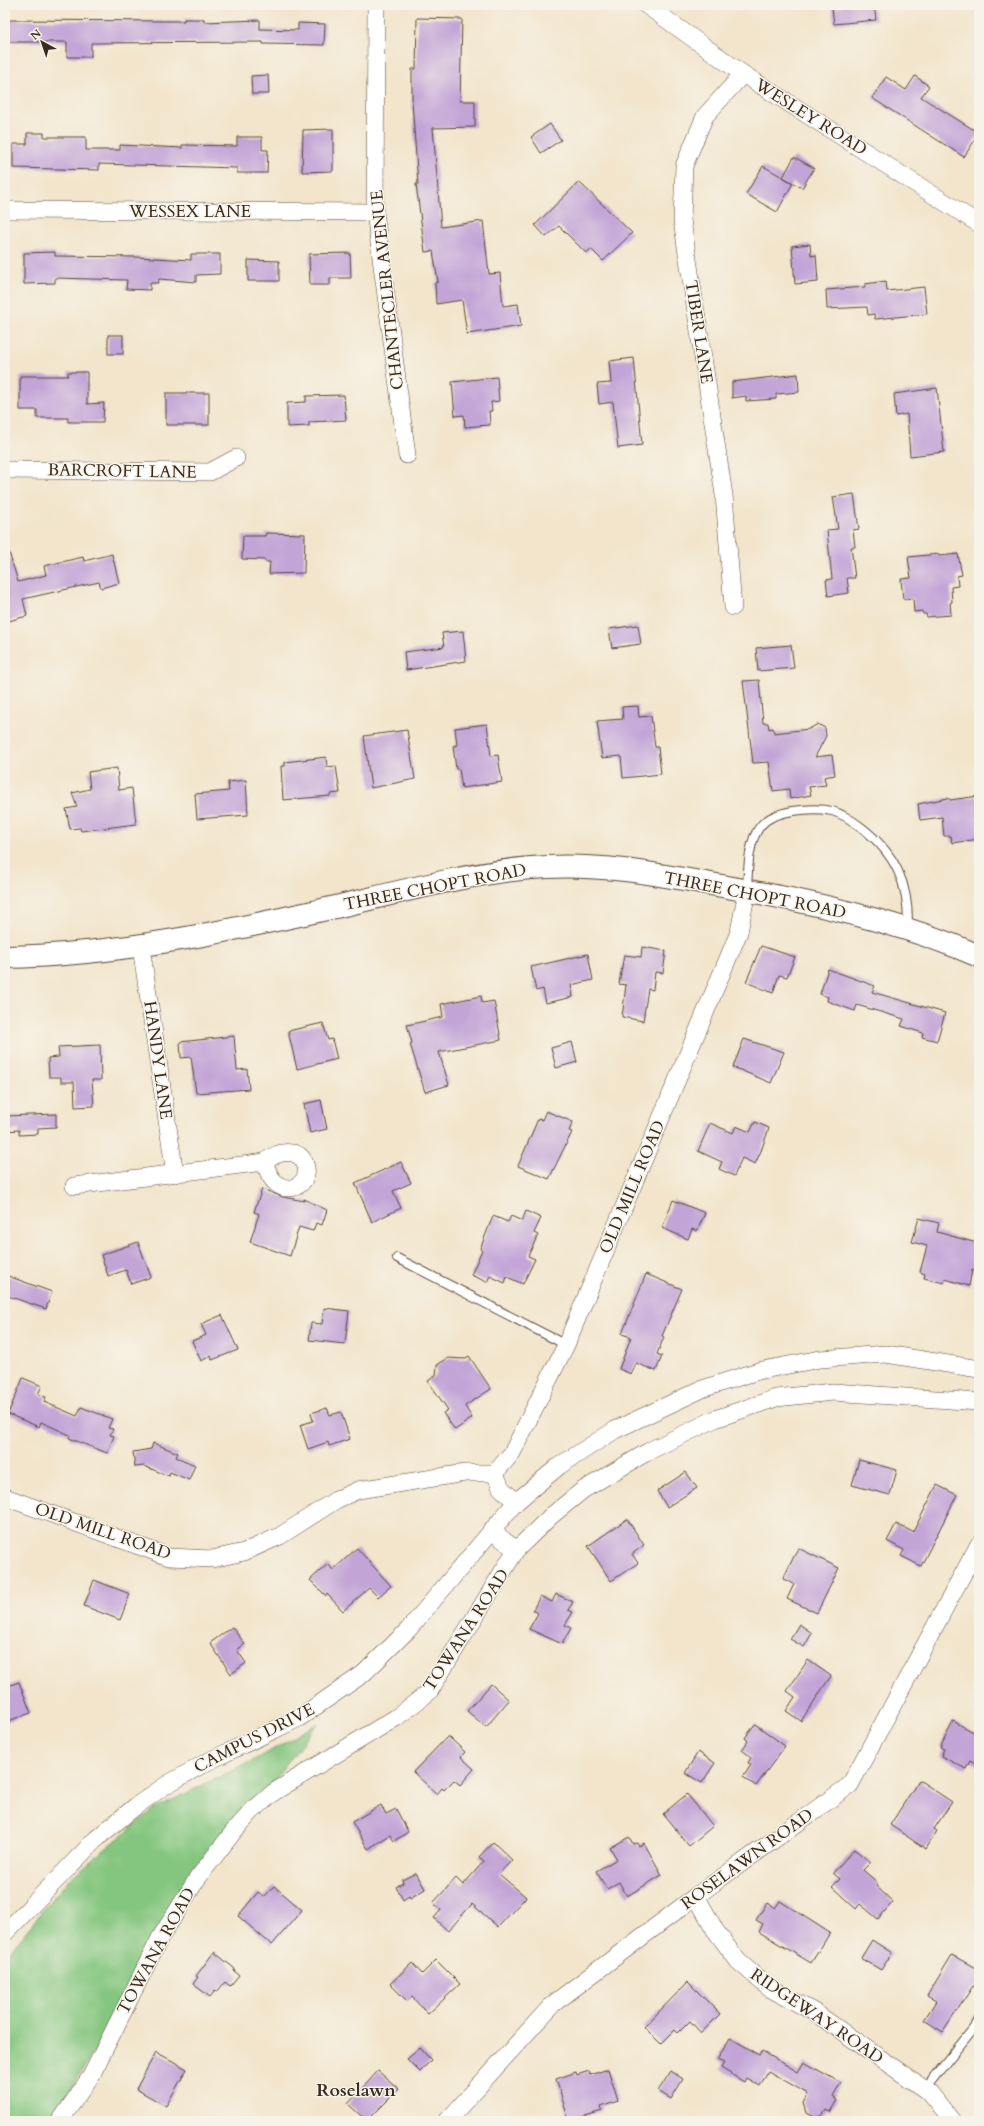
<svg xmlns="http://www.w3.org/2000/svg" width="984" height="2126" font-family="Cardo,serif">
<rect width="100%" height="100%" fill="#f7f3e8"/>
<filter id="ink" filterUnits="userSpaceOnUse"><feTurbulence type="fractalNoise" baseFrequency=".025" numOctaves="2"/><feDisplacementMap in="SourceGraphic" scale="8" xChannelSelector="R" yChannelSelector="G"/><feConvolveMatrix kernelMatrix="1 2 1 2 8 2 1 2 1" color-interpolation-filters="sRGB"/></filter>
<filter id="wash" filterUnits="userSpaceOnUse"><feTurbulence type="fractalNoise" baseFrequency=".012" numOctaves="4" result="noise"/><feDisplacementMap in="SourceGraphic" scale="16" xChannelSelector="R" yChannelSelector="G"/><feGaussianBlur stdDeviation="0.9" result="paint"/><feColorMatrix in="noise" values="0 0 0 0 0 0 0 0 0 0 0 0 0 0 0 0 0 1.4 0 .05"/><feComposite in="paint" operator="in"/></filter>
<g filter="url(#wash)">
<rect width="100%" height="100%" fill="#f2e5cc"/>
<polygon fill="#84c67f" stroke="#60784e" points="318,1723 160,1930 87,2063 52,2121 5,2121 5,1957 68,1880 154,1809 262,1756"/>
<g id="blocks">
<g fill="#c2a4d7">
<polygon points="842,5 874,5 876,20 834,24 832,8 842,7"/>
<polygon points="417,18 462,19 460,101 475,101 475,127 433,128 441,227 483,221 489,274 500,273 503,306 518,304 521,326 467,334 462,300 436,304 435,283 438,282 433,251 425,252 416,184 418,184 412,102 412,69 416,69"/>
<polygon points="184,19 204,19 204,22 260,20 260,29 298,30 298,23 325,24 324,45 263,44 263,42 91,43 91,57 67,57 67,42 5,42 5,20 173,21 184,21"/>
<polygon points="268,75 269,94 252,94 251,76"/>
<polygon points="915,76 929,86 921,97 979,133 964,157 872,98 886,77 906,90"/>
<polygon points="550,124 561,140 541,153 531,137"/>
<polygon points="333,129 333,171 302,172 303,130"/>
<polygon points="27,133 44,133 44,137 86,137 86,150 120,150 120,145 182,148 182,145 237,146 237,137 262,137 262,150 268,150 267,173 237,173 237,168 99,164 99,170 13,168 13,144 27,144"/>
<polygon points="794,157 814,168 802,188 783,177"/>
<polygon points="763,166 793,183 777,212 746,194"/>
<polygon points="579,182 632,233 603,261 591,249 586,253 559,226 546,237 535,225"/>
<polygon points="810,244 811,256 816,255 818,282 795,284 792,246"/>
<polygon points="55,252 55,256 136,257 191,260 191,254 220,254 220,274 196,275 196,282 159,279 158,283 150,283 150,290 126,289 127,280 55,278 55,283 24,284 24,253"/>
<polygon points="350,253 351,278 330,278 330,285 310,285 309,254"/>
<polygon points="248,260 279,261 279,281 248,281"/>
<polygon points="886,281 887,291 924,287 927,314 875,319 874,314 868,315 867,307 827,309 826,290 865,287 865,284"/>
<rect x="108" y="335" width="15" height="19"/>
<polygon points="634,358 642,445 618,448 613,402 599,404 597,384 611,383 609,361"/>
<polygon points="68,372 87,372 87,404 104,403 103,422 68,422 68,418 37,418 37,410 20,410 20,376 68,376"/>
<polygon points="798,374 799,392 776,394 776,399 746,401 746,396 732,398 732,382"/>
<polygon points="497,377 499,401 491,402 492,411 489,411 490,425 465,427 464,415 455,416 452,382"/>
<polygon points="937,388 944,452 910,456 907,414 896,416 894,394"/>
<rect x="166" y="393" width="43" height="32"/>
<polygon points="344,395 346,420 309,422 309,426 287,427 287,403 306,402 306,396"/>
<polygon points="854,494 859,529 853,530 855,547 851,547 855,578 847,578 849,593 828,596 826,580 832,579 827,530 838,529 833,497"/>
<polygon points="266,533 305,534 304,573 269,574 270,562 265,562 265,560 242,559 243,536 265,536"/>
<polygon points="5,552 9,552 18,582 46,575 44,566 83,557 84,561 112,554 119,583 101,588 99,582 23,599 27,616 5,622"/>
<polygon points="939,554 939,556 958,554 962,575 957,576 958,586 951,587 952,602 950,603 951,615 927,617 926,614 923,614 922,611 914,612 913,598 903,599 901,579 911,578 908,557"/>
<polygon points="638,625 641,644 612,648 609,629"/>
<polygon points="463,631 466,661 406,670 404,652 444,647 442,633"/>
<polygon points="791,645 794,668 758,671 756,648"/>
<polygon points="759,680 763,723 768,723 769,729 773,728 774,733 809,729 818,724 825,728 826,736 815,757 832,755 835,775 824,777 826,785 809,787 811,795 790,799 789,789 773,791 769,762 753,763 743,681"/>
<polygon points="638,706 639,717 651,716 655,747 658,747 661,774 623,778 621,756 602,758 597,721 623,719 622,707"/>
<polygon points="487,724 491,756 498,755 502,782 462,788 459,769 456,769 453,746 457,745 455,728"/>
<polygon points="407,730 415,779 371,788 364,736"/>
<polygon points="326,757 327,767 336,766 340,793 330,794 330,796 283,800 281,766 285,766 285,762"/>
<polygon points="117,768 119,790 132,788 136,824 81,831 80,828 70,829 66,809 77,807 72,793 90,789 88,772"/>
<polygon points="246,780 248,815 197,819 195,794 229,791 228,782"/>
<polygon points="979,796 979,839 952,843 951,836 944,836 942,817 920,820 918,804 948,798 950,800"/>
<polygon points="761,946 795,957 787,977 779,975 773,993 746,982"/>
<polygon points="642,947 666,951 663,973 655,972 653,990 648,989 643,1021 622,1017 626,985 619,984 624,955 641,957"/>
<polygon points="588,954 593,980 571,985 573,997 546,1003 543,989 536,991 531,967"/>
<polygon points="828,969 875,986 872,992 945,1013 937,1041 922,1037 923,1033 901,1026 904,1019 857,1005 855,1011 827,1001 828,997 820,994"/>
<polygon points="481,996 482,1003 494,1001 501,1040 439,1052 449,1085 425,1092 410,1044 412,1043 407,1025 443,1017 441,1004"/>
<polygon points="323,1023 328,1040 332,1039 337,1059 297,1069 288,1031"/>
<polygon points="234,1036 237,1070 247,1069 249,1089 196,1093 191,1057 181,1058 180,1042"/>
<polygon points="744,1039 784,1052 771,1083 733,1067"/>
<polygon points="572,1042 577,1062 556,1068 551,1048"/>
<polygon points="100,1045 101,1080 92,1080 94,1106 75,1107 74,1082 61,1082 61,1077 49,1077 48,1058 59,1057 58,1047"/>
<polygon points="321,1100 327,1129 310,1133 304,1104"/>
<polygon points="546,1111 573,1122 569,1131 572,1132 549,1179 518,1166 538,1119 542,1120"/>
<polygon points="56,1114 56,1127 38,1128 38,1134 19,1135 19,1130 5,1131 5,1116"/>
<polygon points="755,1122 769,1128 761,1151 755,1164 742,1158 734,1176 719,1169 722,1162 698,1151 710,1123 733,1133 736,1126 750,1132"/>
<polygon points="401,1162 411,1183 393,1191 401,1208 372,1222 355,1183"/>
<polygon points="262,1189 283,1197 304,1201 304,1199 327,1210 322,1225 316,1223 313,1231 299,1227 290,1256 250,1242 259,1214 254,1212"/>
<polygon points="673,1200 705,1213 697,1231 692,1229 688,1239 662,1228"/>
<polygon points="526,1211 541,1218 534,1233 538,1235 528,1256 535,1259 523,1284 507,1277 505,1283 490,1276 487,1282 471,1275 482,1250 480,1249 493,1216 508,1222 511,1216 522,1221"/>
<polygon points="919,1218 939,1223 937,1232 977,1243 976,1251 979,1252 979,1272 972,1270 969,1286 945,1279 944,1283 924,1278 925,1274 920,1272 927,1246 912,1242"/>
<polygon points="138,1242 151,1277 131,1284 126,1270 108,1276 101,1255"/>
<polygon points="646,1274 682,1289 662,1336 664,1337 657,1354 662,1356 656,1371 636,1363 631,1374 619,1369 631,1337 622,1334"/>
<polygon points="5,1275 52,1292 46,1309 5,1295"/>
<polygon points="324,1308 349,1311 345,1344 309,1340 311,1323 322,1324"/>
<polygon points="222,1315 238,1350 212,1360 211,1356 201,1361 192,1341 206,1335 201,1324"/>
<polygon points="469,1356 491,1389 465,1406 472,1418 455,1430 443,1413 448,1410 428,1381 436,1375 437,1365 448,1358 464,1359"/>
<polygon points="23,1378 42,1386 38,1394 46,1397 44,1402 77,1416 81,1407 112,1419 108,1428 113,1429 110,1435 114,1436 107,1453 69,1438 70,1435 41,1422 39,1427 8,1414"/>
<polygon points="327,1408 330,1415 341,1412 350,1439 329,1446 328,1442 308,1449 300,1425 313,1421 311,1413"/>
<polygon points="153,1443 178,1453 176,1457 195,1465 189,1480 170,1472 169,1476 144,1466 135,1467 133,1452 151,1449"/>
<polygon points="859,1460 897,1470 890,1495 852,1485"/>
<polygon points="686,1472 697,1488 667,1507 657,1491"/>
<polygon points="937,1485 957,1495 921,1566 901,1556 904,1550 887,1541 896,1524 913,1532"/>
<polygon points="627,1519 644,1545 632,1554 638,1563 611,1581 588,1546"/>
<polygon points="357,1548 391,1586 378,1597 369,1588 343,1611 327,1594 326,1596 310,1580 328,1564 333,1570"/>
<polygon points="798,1548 839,1568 817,1613 787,1599 794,1584 783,1579"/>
<polygon points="94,1580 130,1594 120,1620 84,1606"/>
<polygon points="556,1594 573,1602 568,1610 573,1612 565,1625 571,1628 562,1644 529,1629 538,1613 533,1610 540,1596 552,1602"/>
<polygon points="799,1624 812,1633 804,1647 790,1639"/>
<polygon points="232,1627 245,1644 237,1650 246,1663 231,1674 210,1643"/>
<polygon points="808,1660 831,1676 801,1721 786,1711 795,1697 787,1691"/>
<polygon points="19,1682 31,1713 5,1722 5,1687"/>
<polygon points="491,1684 509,1700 486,1727 467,1711"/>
<polygon points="953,1721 979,1735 979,1766 970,1761 966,1769 941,1756 944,1749 940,1747"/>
<polygon points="755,1724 785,1746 756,1786 743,1777 751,1765 748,1763 751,1757 742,1750 748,1741 745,1738"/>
<polygon points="448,1736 465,1752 461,1757 474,1769 460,1785 454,1780 444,1790 442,1788 437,1794 413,1772"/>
<polygon points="698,1752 715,1763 702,1783 685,1773"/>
<polygon points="919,1780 952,1802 934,1829 937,1831 926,1849 890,1825"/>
<polygon points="687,1794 713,1826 689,1846 663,1814"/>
<polygon points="381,1805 386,1814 396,1809 408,1832 394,1841 390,1835 368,1849 352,1822"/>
<polygon points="629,1837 633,1844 637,1843 639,1846 644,1843 662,1875 627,1896 619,1882 607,1889 596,1871 617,1859 610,1848"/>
<polygon points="493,1842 512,1860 499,1874 526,1897 498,1927 472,1904 448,1931 434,1918 441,1910 433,1903 456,1878 463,1885 484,1861 479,1857"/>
<polygon points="854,1849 871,1862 863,1870 878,1883 876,1886 893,1902 878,1919 860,1904 856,1909 832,1887 840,1879 833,1873"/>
<polygon points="416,1873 425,1889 410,1898 409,1896 403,1900 396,1887 403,1883 402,1880"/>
<polygon points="274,1886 302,1910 272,1945 238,1916 258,1892 264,1897"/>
<polygon points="780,1901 830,1933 811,1963 759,1932 763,1924 756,1920 767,1903 775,1908"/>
<polygon points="872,1940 892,1953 881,1970 861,1958"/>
<polygon points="214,1952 235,1969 234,1971 239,1975 230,1986 225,1982 217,1992 215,1991 210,1997 193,1984 198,1977 196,1976"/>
<polygon points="952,1955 979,1970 979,1989 973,1986 943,2032 924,2020 936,2001 927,1996"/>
<polygon points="436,1960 460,1984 428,2014 412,1997 407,2001 390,1984 412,1963 422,1974"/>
<polygon points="688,1982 720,2014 701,2033 690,2021 678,2033 675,2030 661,2044 644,2027"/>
<polygon points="730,2038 760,2055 762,2051 798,2072 804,2062 841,2083 833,2097 837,2100 830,2112 826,2110 822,2116 815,2117 806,2113 803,2103 808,2094 768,2071 760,2086 746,2078 744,2082 721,2068 724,2063 717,2060"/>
<polygon points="420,2048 431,2060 420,2072 407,2059"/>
<polygon points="156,2052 187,2069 166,2106 136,2089"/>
<polygon points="608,2069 618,2101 601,2107 602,2111 569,2121 556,2079 576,2072 577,2075 589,2071 590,2075"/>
<polygon points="378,2071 399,2089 367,2121 348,2104"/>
<polygon points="671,2071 683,2079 671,2099 658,2091"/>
</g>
</g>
</g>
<g filter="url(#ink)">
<use href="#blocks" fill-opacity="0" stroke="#564638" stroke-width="1"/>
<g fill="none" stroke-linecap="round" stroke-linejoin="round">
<defs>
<g id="service">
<path d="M747 890C748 872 748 849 756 833 763 818 777 814 793 811 806 809 820 808 832 811 843 814 853 821 861 827 896 854 909 884 908 927"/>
<polyline points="397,1258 566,1345"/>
<polyline points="925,2089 976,2025 979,2018"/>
</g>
<g id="minor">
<polyline points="376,5 375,212 407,455"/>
<polyline points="646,5 743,74 979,224"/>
<polyline points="5,210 375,212"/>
<polyline points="5,470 210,472 236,458"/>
<polyline points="733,607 724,495 682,220 684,166 705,116 743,74"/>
<polyline points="141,947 175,1174"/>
<path d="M74 1186 265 1162C274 1204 314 1188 305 1164 303 1158 299 1154 292 1153 281 1151 273 1155 265 1162"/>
<polyline points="5,1497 169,1557 212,1559 244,1552 280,1536 336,1500 358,1490 465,1473 495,1473"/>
<polyline points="516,1502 501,1488 495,1473 512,1453 566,1345 739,932 747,891"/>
<polyline points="491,1530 516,1550"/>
<polyline points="696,1896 715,1930 738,1961 769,1988 814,2012 930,2093 952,2121"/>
<polyline points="5,1933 96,1839 136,1806 166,1785 207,1762 299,1718 363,1674 408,1630 516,1502 559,1466 615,1430 702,1389 758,1371 820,1359 886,1354 979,1369"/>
<polyline points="60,2121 91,2076 160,1938 197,1879 234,1831 252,1811 274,1792 397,1717 429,1692 516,1550 551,1516 583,1490 649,1451 715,1419 776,1398 833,1392 979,1402"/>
<polyline points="447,2121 553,2004 696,1896 850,1785 979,1544"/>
</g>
<path id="secondary" d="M5 957C119 955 229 931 340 906 403 891 466 874 531 868 604 861 677 878 749 891 826 905 906 924 979 956"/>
</defs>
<use href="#service" stroke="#564638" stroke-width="10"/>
<use href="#minor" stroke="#564638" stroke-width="18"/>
<use href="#secondary" stroke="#564638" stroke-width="24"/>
<use href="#service" stroke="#fff" stroke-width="8"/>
<use href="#minor" stroke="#fff" stroke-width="17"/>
<use href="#secondary" stroke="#fff" stroke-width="22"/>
</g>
</g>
<g text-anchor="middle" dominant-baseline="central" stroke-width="3" stroke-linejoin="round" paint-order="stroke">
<g font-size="17" fill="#3b2a1e" stroke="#f7f3e8">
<text transform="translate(811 117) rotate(32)">WESLEY ROAD</text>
<text x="190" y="211">WESSEX LANE</text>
<text transform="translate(387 290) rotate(-96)">CHANTECLER AVENUE</text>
<text transform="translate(699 332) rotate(81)">TIBER LANE</text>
<text transform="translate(122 471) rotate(1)">BARCROFT LANE</text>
<text transform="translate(435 887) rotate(-11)">THREE CHOPT ROAD</text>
<text transform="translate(755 895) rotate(11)">THREE CHOPT ROAD</text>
<text transform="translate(158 1060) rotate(82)">HANDY LANE</text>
<text transform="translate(632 1187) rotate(-67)">OLD MILL ROAD</text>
<text transform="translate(103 1531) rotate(19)">OLD MILL ROAD</text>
<text transform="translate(466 1630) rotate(-57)">TOWANA ROAD</text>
<text transform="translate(254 1738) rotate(-27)">CAMPUS DRIVE</text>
<text transform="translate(747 1859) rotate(-36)">ROSELAWN ROAD</text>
<text transform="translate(156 1951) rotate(-61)">TOWANA ROAD</text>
<text transform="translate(817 2016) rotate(34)">RIDGEWAY ROAD</text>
</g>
<g font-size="18" font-weight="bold" fill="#3b2a1e" stroke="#f7f3e8">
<text x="356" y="2090">Roselawn</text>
</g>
</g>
<rect width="984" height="2126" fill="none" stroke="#f7f3e8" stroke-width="20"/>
<g transform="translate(42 42) rotate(320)" stroke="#f7f3e8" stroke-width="3" paint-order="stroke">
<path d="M0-3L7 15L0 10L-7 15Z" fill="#3b2a1e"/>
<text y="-6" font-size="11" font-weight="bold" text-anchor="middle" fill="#3b2a1e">N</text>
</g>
</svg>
